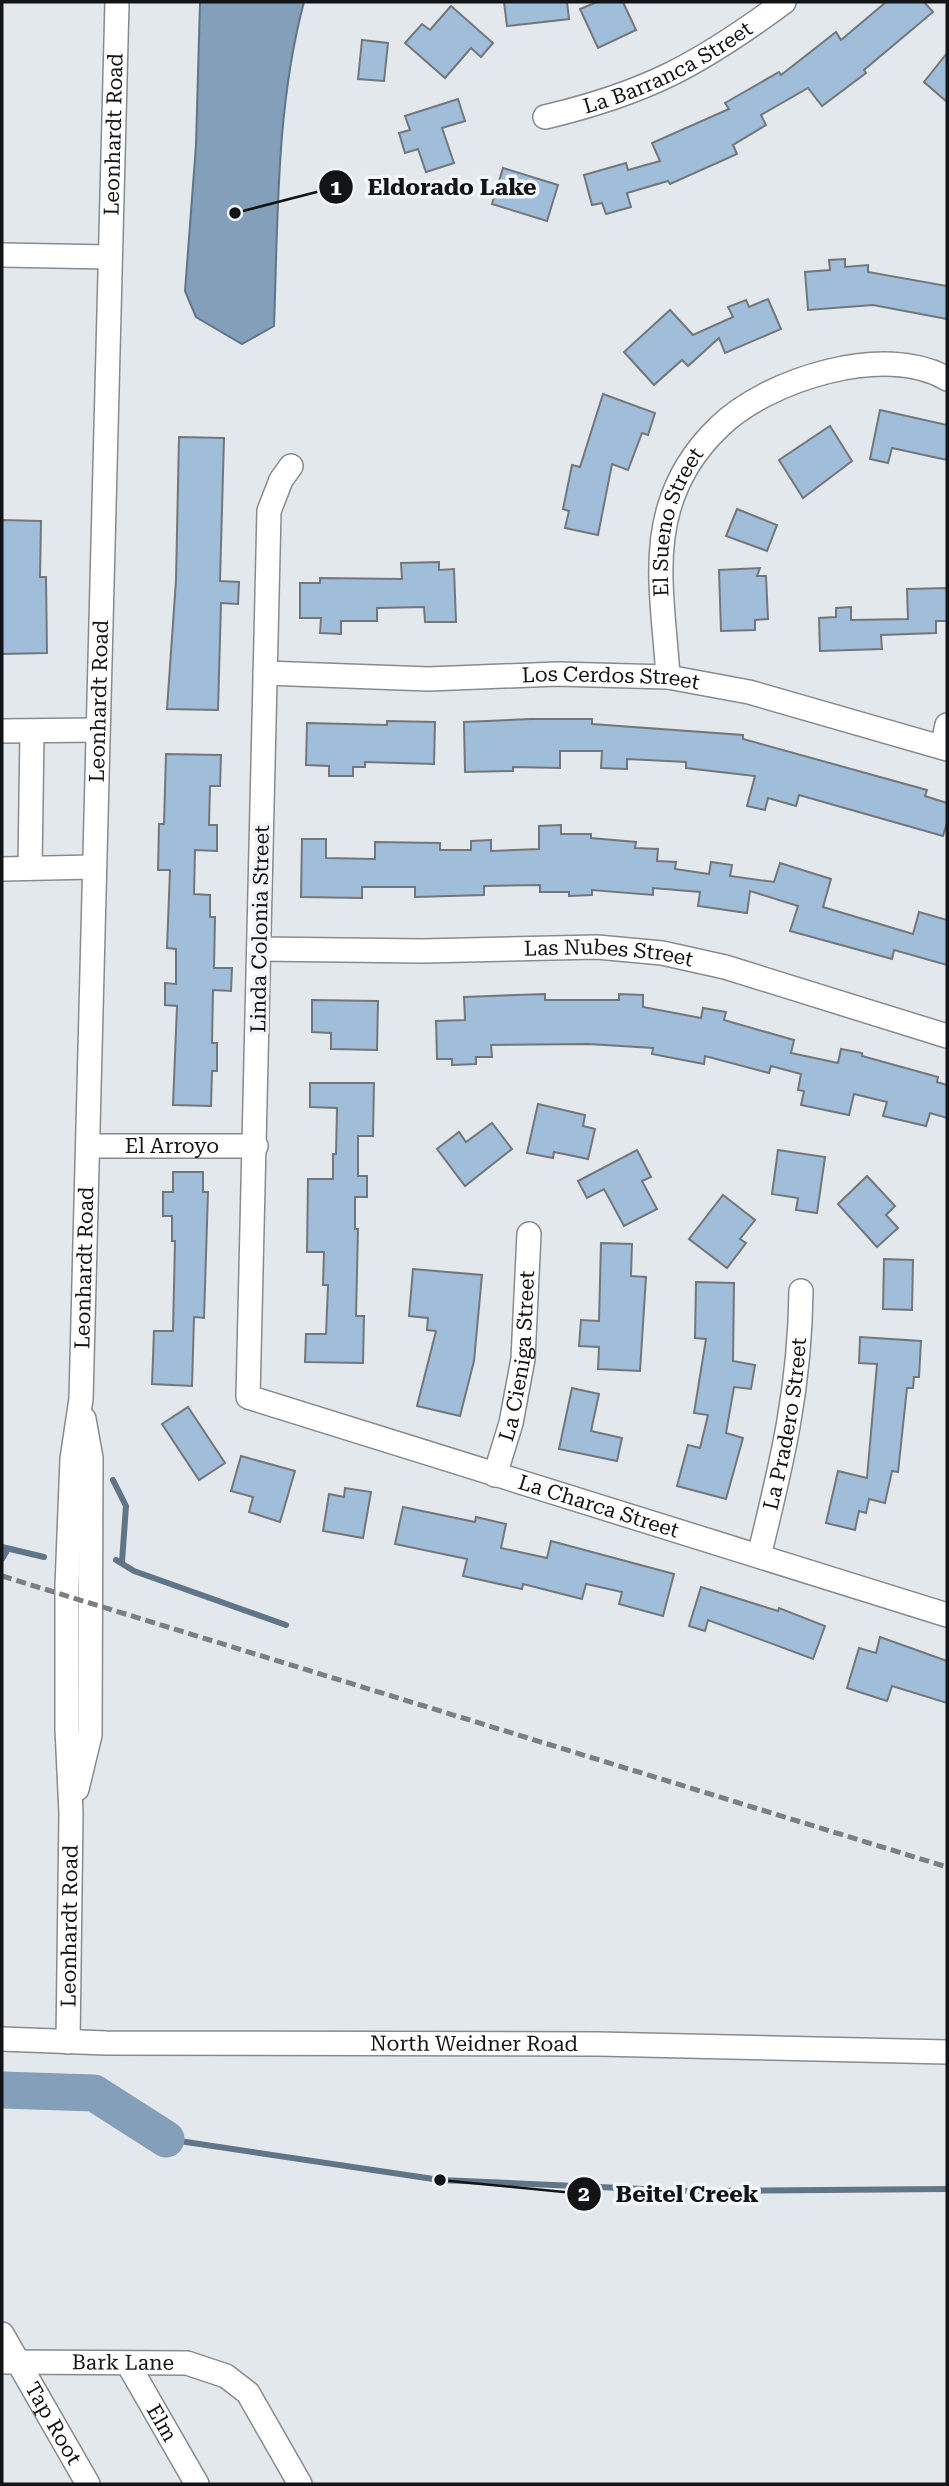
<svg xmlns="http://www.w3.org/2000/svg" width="949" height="2486" font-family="'Roboto Serif',serif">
<rect width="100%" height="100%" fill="#e3e8ec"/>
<path fill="#839fba" stroke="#617589" stroke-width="2" d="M200 2H304C276 106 278 219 274 326L242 344 196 317 185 291 196 145Z"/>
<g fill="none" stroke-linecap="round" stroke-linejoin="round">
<g stroke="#617589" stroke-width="6">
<polyline points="113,1480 126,1506 122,1562"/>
<polyline points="2,1547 44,1557"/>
<polyline points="2,1559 8,1549"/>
<polyline points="116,1560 134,1571 286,1625"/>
<polyline points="166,2139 440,2180 689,2191 947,2189"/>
</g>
<polyline stroke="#839fba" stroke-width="37" points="2,2090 94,2093 166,2139"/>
</g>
<g fill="#a0bdd9" stroke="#73777b" stroke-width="2">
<polygon points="504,2 567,2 569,19 507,26"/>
<polygon points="597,2 623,2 636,30 598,48 580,9"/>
<polygon points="886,2 924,2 933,12 864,70 866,73 822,106 808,88 761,115 766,125 733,145 737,154 670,184 668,181 627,193 631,207 606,214 602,203 592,205 584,175 626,163 628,170 660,161 652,143 729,109 725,103 779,72 781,75 836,32 841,40"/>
<polygon points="451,6 493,43 481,57 471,48 445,78 405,43 422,24 430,30"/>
<polygon points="362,40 388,43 384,81 358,79"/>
<polygon points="947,53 947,102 924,82"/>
<polygon points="458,99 465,121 442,128 454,163 426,172 418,149 405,153 399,133 410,130 405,116"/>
<polygon points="503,168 558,185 547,221 492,204"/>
<polygon points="845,259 845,267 868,265 868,272 947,286 947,319 873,305 808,310 805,272 830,270 829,260"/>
<polygon points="768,299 781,329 725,353 719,338 688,366 682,360 654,385 624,352 670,310 693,335 733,317 728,307 746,300 749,307"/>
<polygon points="603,394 655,413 648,435 642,433 628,470 612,464 598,535 565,528 569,511 563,509 572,465 580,467"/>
<polygon points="880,410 947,425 947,460 892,448 888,463 870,459"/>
<polygon points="830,426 852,461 803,498 779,460"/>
<polygon points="179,437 224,438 220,581 239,582 238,604 221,603 218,710 167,709 176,580"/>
<polygon points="737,509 777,525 767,551 726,536"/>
<polygon points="2,520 41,521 40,577 46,577 47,653 2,654"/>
<polygon points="439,562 439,570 454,569 456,622 425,622 424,607 377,608 377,621 341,621 341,634 320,633 321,618 300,618 300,583 320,583 320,578 402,579 401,563"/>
<polygon points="760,568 757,576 766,576 768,619 755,620 755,630 721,631 719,570"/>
<polygon points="947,588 947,621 936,621 936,633 881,635 882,649 820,651 819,618 836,617 836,608 851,607 851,620 908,619 907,589"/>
<polygon points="531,719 592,719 592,724 743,735 743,739 927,790 925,796 947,803 947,823 943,836 799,795 796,806 768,798 765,810 747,806 755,776 686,768 686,762 627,759 627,769 601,768 602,751 560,751 560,768 513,767 513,771 465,772 464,722"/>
<polygon points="387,721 435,722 434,764 365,762 365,767 353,767 353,776 329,776 329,766 306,765 307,723 387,725"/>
<polygon points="166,754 221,755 220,786 210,786 209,825 217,825 217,851 195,850 194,894 210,895 210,917 215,917 214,968 232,968 231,991 213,990 212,1043 217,1043 217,1071 212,1071 211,1106 173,1105 177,1006 165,1005 165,983 176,984 176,949 167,948 170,870 158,870 159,824 164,824"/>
<polygon points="561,825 561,834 591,834 591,838 636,842 635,848 658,849 657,861 676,862 675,869 709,874 711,862 732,865 730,876 774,882 780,863 831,879 823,907 913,934 919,912 947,920 947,965 894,950 892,959 790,931 798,906 750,891 747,913 698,906 700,892 653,888 653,895 592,890 592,895 569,896 569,892 540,892 540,885 484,886 484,895 415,897 415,887 362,887 362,898 301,897 302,839 326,839 326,858 375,859 375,842 440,843 440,850 471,850 471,841 491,840 491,851 539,849 539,826"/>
<polygon points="545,994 545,1000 619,1000 619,994 643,995 643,1007 701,1018 703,1008 726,1012 724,1020 794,1040 791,1053 838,1063 841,1049 862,1053 862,1056 938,1077 937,1082 947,1085 947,1118 930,1113 926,1126 883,1116 887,1102 854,1094 849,1115 801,1105 804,1091 798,1090 801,1074 771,1066 769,1073 705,1056 704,1064 652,1054 653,1048 588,1044 491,1045 492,1057 476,1057 476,1064 452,1065 452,1059 437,1059 436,1021 465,1020 464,997"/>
<polygon points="312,1000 378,1001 377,1050 331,1049 331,1033 312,1032"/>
<polygon points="310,1083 374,1083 373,1136 358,1136 358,1176 367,1176 367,1197 355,1197 355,1229 358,1229 356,1316 364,1316 363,1363 305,1362 306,1334 326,1334 328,1285 323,1285 324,1252 307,1252 308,1179 333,1179 333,1154 336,1154 337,1108 310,1107"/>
<polygon points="538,1104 585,1115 583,1126 595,1129 588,1159 554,1152 553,1158 527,1153"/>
<polygon points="492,1123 512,1149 465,1186 437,1149 459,1132 466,1142"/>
<polygon points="637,1150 651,1177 642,1181 657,1209 624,1226 604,1189 587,1198 578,1181"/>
<polygon points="778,1150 825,1157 817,1213 796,1210 798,1198 772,1194"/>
<polygon points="173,1172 203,1172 203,1192 208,1192 204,1318 194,1317 192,1386 152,1384 154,1331 173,1331 175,1241 172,1241 172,1216 163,1216 163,1192 173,1192"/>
<polygon points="867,1176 895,1206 886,1215 898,1228 877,1247 838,1204"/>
<polygon points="723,1195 755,1220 740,1239 746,1243 727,1268 689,1239"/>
<polygon points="601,1243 632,1244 631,1276 646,1277 640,1371 598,1369 599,1347 579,1346 581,1320 599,1321"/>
<polygon points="884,1259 913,1260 912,1310 883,1309"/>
<polygon points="413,1269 482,1275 474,1361 460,1416 417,1406 436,1331 427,1330 428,1318 409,1316"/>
<polygon points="696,1282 734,1283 733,1361 755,1365 751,1389 734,1387 726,1433 743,1438 726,1499 677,1486 688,1445 700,1448 708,1415 694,1413 706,1339 695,1338"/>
<polygon points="860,1337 921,1341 919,1377 914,1377 913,1388 907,1388 898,1472 892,1471 885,1503 869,1499 866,1513 859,1511 855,1530 826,1523 838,1471 867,1478 877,1364 859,1363"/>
<polygon points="572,1388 599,1394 591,1431 622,1438 617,1461 559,1449"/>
<polygon points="188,1407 225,1463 199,1480 162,1424"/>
<polygon points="241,1456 295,1471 280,1522 249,1512 253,1497 231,1491"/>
<polygon points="345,1488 371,1492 363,1538 323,1531 329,1494 344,1497"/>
<polygon points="403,1507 475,1522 476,1517 506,1524 501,1548 547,1558 551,1541 674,1574 663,1616 619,1604 622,1592 586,1584 582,1599 523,1584 522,1589 463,1576 467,1559 395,1544"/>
<polygon points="701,1587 778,1611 779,1608 825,1626 813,1659 708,1620 705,1631 689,1626"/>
<polygon points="880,1637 947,1661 947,1703 892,1686 887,1701 847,1688 859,1648 876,1653"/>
</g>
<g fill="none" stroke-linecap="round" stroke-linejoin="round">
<defs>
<g id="minor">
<path id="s1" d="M545 117C647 93 700 64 784 2"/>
<polyline points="2,255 109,257"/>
<path id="s2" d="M291 466 281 480 269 511 248 1397 947 1615"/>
<path id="s3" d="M265 673 429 679 557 674 668 677 749 692 947 749"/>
<path id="s4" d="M668 677C665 622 653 561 669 508 678 477 696 449 719 427 766 380 886 342 947 379"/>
<polyline points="2,731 97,730"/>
<polyline points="942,747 947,725"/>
<polyline points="30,868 32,732"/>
<polyline points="2,869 93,867"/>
<path id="s5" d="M259 949 423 951 597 947 662 953 725 967 947 1036"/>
<path id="s6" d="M88 1146H256"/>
<path id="s7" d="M495 1475 511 1423 523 1359 529 1234"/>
<path id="s8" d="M759 1556C782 1463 800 1388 801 1291"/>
<polyline points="77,1789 90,1735 91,1458 84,1419"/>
<path id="s9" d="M2 2039 106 2043 598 2044 947 2052"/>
<path id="s10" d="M68 2042 71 1813 67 1729V1586L72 1459 81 1399 117 2"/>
<path id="s11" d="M2 2334 88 2484"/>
<path id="s12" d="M2 2362 187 2363 226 2376 248 2393 300 2484"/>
<path id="s13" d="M128 2364 197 2484"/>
</g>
</defs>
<use href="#minor" stroke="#878b90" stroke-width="26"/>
<use href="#minor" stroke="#fff" stroke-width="23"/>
<polyline stroke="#7c7f82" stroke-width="5" stroke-dasharray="10 5" stroke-linecap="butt" points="2,1576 947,1867"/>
</g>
<g text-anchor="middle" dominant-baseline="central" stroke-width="7" stroke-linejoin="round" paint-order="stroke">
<g font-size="21" fill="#131416" stroke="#f0f5fa">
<text stroke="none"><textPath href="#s1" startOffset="133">La Barranca Street</textPath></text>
<text stroke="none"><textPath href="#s10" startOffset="1909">Leonhardt Road</textPath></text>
<text stroke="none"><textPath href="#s4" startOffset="158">El Sueno Street</textPath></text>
<text stroke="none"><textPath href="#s3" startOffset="346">Los Cerdos Street</textPath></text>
<text stroke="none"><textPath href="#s10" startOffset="1342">Leonhardt Road</textPath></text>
<text transform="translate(260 929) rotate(-89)">Linda Colonia Street</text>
<text stroke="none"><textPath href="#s5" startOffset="350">Las Nubes Street</textPath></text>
<text stroke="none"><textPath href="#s6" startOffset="84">El Arroyo</textPath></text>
<text stroke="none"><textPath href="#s10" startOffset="775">Leonhardt Road</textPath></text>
<text stroke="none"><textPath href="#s7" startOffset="122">La Cieniga Street</textPath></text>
<text stroke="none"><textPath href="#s8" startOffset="135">La Pradero Street</textPath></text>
<text stroke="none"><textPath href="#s2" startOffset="1304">La Charca Street</textPath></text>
<text stroke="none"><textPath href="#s10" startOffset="116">Leonhardt Road</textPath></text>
<text stroke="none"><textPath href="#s9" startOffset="472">North Weidner Road</textPath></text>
<text stroke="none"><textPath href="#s12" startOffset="121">Bark Lane</textPath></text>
<text stroke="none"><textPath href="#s11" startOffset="103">Tap Root</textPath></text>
<text stroke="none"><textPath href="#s13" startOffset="68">Elm</textPath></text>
</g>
</g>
<path fill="none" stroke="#131416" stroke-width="2.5" d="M235 213L336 187M440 2180L584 2194"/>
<g fill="#131416" stroke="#f0f5fa" stroke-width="2.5">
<circle cx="235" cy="213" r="7"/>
<circle cx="440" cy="2180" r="7"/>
<circle cx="336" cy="187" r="18"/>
<circle cx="584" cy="2194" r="18"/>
</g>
<g font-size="21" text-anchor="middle" font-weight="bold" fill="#fff">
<text x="336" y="195">1</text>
<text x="584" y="2201">2</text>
</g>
<g font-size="23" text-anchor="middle" font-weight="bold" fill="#131416" stroke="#f0f5fa" stroke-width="7" stroke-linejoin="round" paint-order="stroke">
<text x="452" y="195">Eldorado Lake</text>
<text x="687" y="2202">Beitel Creek</text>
</g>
<rect width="949" height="2486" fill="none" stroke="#131416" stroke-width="7"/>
</svg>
